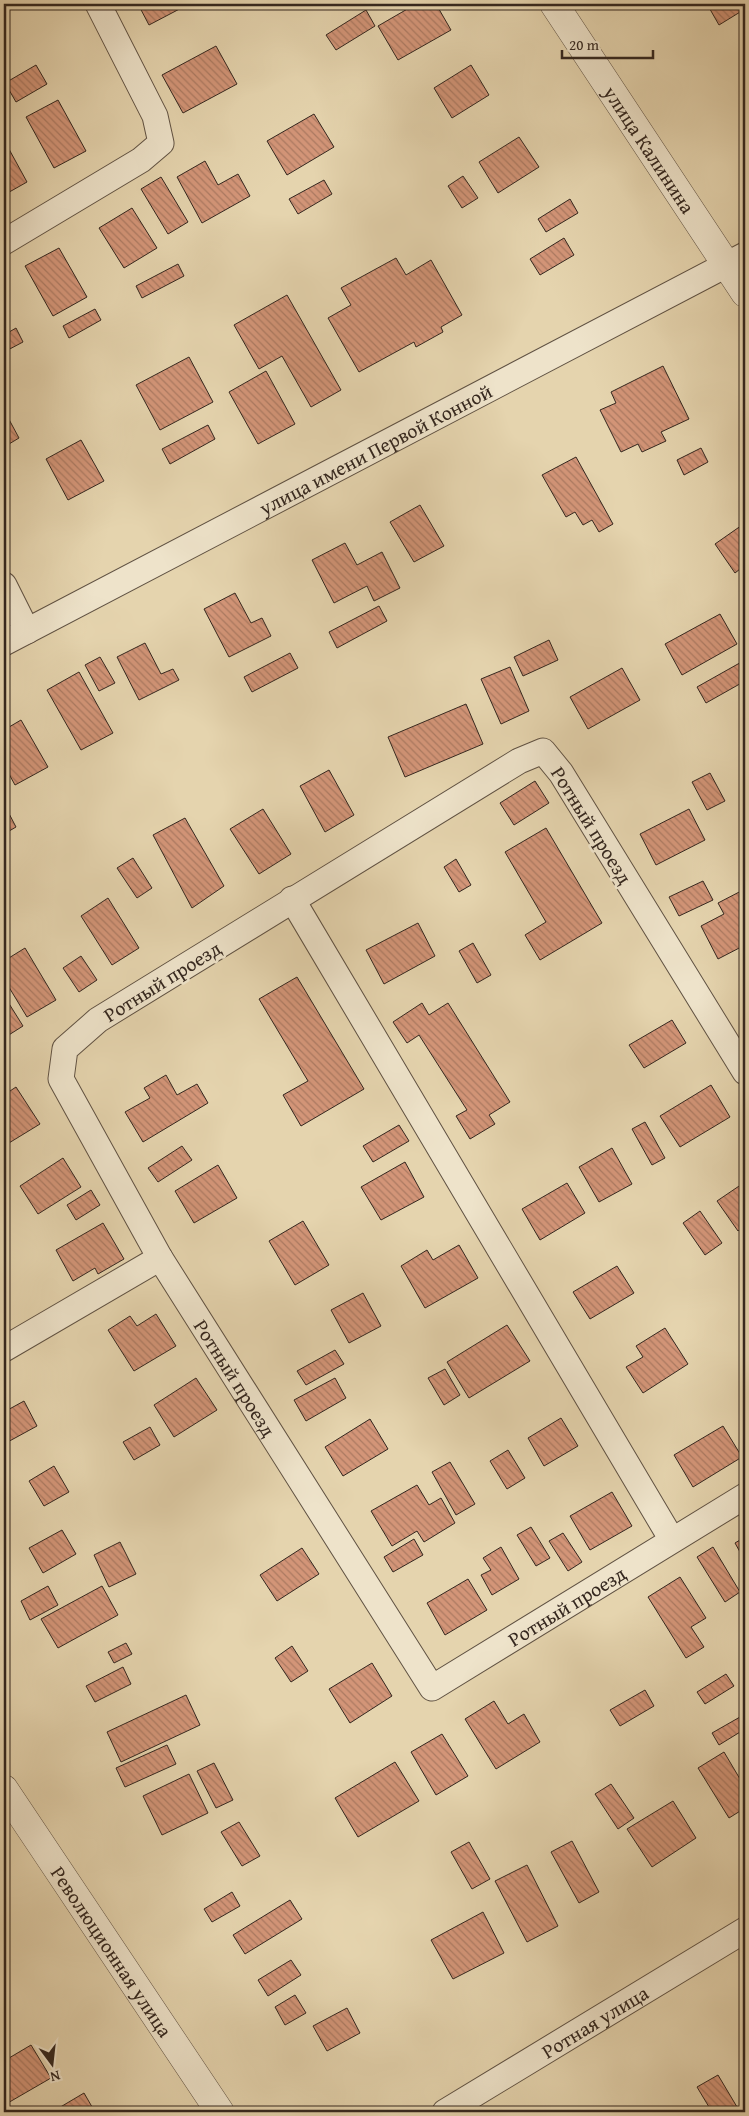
<svg xmlns="http://www.w3.org/2000/svg" width="749" height="2116" font-family="'Gentium Book Plus',serif">
<defs>
<pattern id="building-back-hatch" width="6" height="6" patternUnits="userSpaceOnUse" patternTransform="scale(1.25)"><rect width="6" height="6" fill="#d39578"/><path d="M-1 5l2 2M0 0l6 6M5-1l2 2" fill="none" stroke="#ac7a62"/></pattern>
</defs>
<rect width="100%" height="100%" fill="#e5d4ae"/>
<filter id="stains"><feTurbulence type="fractalNoise" baseFrequency=".004" numOctaves="4"/><feColorMatrix values="0 0 0 0 .2 0 0 0 0 .09 0 0 0 0 .02 0 0 0 .5 -.17"/></filter>
<radialGradient id="worn" r=".72"><stop offset=".6" stop-color="#630" stop-opacity="0"/><stop offset="1" stop-color="#630" stop-opacity=".3"/></radialGradient>
<g fill="url(#building-back-hatch)" stroke="#34271f">
<polygon points="138,4 189,4 149,25"/>
<polygon points="416,4 436,4 451,30 398,60 378,26"/>
<polygon points="707,4 745,4 745,9 719,25"/>
<polygon points="366,10 375,26 336,50 326,35"/>
<polygon points="216,46 237,84 183,113 162,75"/>
<polygon points="36,65 47,84 16,102 5,83"/>
<polygon points="471,65 489,95 452,118 434,88"/>
<polygon points="58,100 86,151 54,168 26,117"/>
<polygon points="314,114 334,147 287,175 267,141"/>
<polygon points="519,137 539,167 498,193 479,162"/>
<polygon points="4,140 27,182 4,195"/>
<polygon points="205,161 218,185 238,174 250,196 202,223 177,177"/>
<polygon points="463,176 478,198 462,208 448,186"/>
<polygon points="161,177 188,222 168,234 141,189"/>
<polygon points="324,180 332,194 298,214 289,199"/>
<polygon points="570,199 578,213 546,232 538,219"/>
<polygon points="132,208 157,248 124,268 99,228"/>
<polygon points="564,238 574,255 540,275 530,259"/>
<polygon points="59,248 87,297 53,316 25,266"/>
<polygon points="396,258 406,275 431,260 462,315 441,327 443,332 416,347 414,342 359,372 328,318 351,305 341,288"/>
<polygon points="178,264 184,276 142,298 136,286"/>
<polygon points="287,295 341,390 311,407 282,356 259,369 234,325"/>
<polygon points="95,309 101,320 69,338 63,326"/>
<polygon points="16,328 23,342 4,352 4,335"/>
<polygon points="189,357 213,402 160,430 136,385"/>
<polygon points="663,366 689,419 661,432 666,441 642,452 638,444 621,452 600,410 616,403 611,392"/>
<polygon points="266,371 295,424 258,444 229,392"/>
<polygon points="5,412 19,438 4,447 4,413"/>
<polygon points="208,425 215,439 170,464 162,449"/>
<polygon points="81,440 104,481 68,500 46,459"/>
<polygon points="701,448 708,462 684,475 677,460"/>
<polygon points="576,457 613,524 599,532 592,520 583,525 575,512 566,517 542,475"/>
<polygon points="420,505 444,546 414,562 390,522"/>
<polygon points="745,523 745,565 735,573 715,544"/>
<polygon points="345,543 357,565 382,552 400,588 374,601 367,586 334,603 312,560"/>
<polygon points="235,593 251,623 262,618 271,636 229,657 204,609"/>
<polygon points="379,606 387,621 337,648 329,632"/>
<polygon points="720,614 737,644 682,675 665,644"/>
<polygon points="549,640 558,660 523,676 514,657"/>
<polygon points="145,643 161,674 173,669 179,680 139,700 117,657"/>
<polygon points="290,653 298,668 252,692 244,677"/>
<polygon points="100,657 115,683 99,691 85,665"/>
<polygon points="745,660 745,681 706,703 697,687"/>
<polygon points="510,667 529,711 501,724 481,679"/>
<polygon points="622,668 640,700 588,729 570,697"/>
<polygon points="79,672 113,733 81,750 47,690"/>
<polygon points="466,704 483,744 405,777 388,737"/>
<polygon points="21,720 48,767 15,785 4,765 4,730"/>
<polygon points="329,770 354,815 325,832 300,786"/>
<polygon points="710,773 725,801 707,810 692,782"/>
<polygon points="535,781 549,803 514,825 500,803"/>
<polygon points="4,804 16,827 4,834"/>
<polygon points="263,809 291,854 259,874 230,829"/>
<polygon points="689,809 705,840 656,865 640,834"/>
<polygon points="185,818 224,886 192,908 153,835"/>
<polygon points="546,828 602,923 540,960 525,935 546,922 505,852"/>
<polygon points="133,858 152,888 137,898 117,868"/>
<polygon points="456,859 471,885 459,892 444,867"/>
<polygon points="703,881 713,900 679,916 669,897"/>
<polygon points="745,889 745,945 718,959 701,926 724,914 718,903"/>
<polygon points="108,898 139,948 112,965 81,916"/>
<polygon points="418,923 435,956 384,984 366,950"/>
<polygon points="473,943 491,975 477,983 459,951"/>
<polygon points="25,948 56,1000 27,1017 4,979 4,961"/>
<polygon points="81,956 97,980 79,992 63,968"/>
<polygon points="297,977 364,1089 301,1126 283,1095 308,1081 259,999"/>
<polygon points="8,1002 23,1026 4,1038 4,1005"/>
<polygon points="422,1003 429,1015 448,1003 510,1102 489,1115 495,1124 470,1139 456,1116 467,1110 419,1035 407,1043 393,1022"/>
<polygon points="672,1020 686,1043 644,1068 629,1045"/>
<polygon points="166,1075 177,1095 197,1084 208,1103 143,1142 125,1112 150,1098 144,1088"/>
<polygon points="711,1085 730,1117 680,1147 660,1116"/>
<polygon points="16,1087 40,1124 4,1146 4,1095"/>
<polygon points="645,1122 665,1158 652,1165 632,1129"/>
<polygon points="399,1125 409,1141 373,1162 363,1146"/>
<polygon points="182,1146 192,1160 158,1182 148,1168"/>
<polygon points="612,1148 632,1184 599,1202 579,1167"/>
<polygon points="63,1158 81,1187 38,1214 20,1186"/>
<polygon points="405,1162 424,1197 381,1220 361,1187"/>
<polygon points="218,1165 237,1198 194,1223 175,1191"/>
<polygon points="745,1182 745,1225 738,1231 717,1201"/>
<polygon points="567,1183 585,1213 540,1240 522,1209"/>
<polygon points="91,1190 100,1205 76,1220 67,1205"/>
<polygon points="700,1211 722,1243 705,1255 683,1223"/>
<polygon points="303,1221 329,1265 295,1285 269,1241"/>
<polygon points="103,1223 124,1259 98,1274 95,1268 73,1281 56,1250"/>
<polygon points="459,1245 478,1278 425,1308 401,1266 427,1250 433,1260"/>
<polygon points="617,1266 634,1293 590,1319 573,1292"/>
<polygon points="363,1293 381,1326 349,1343 331,1310"/>
<polygon points="156,1314 176,1346 134,1371 108,1330 130,1316 137,1326"/>
<polygon points="507,1325 530,1361 469,1398 447,1362"/>
<polygon points="665,1328 688,1364 643,1393 626,1367 643,1357 636,1346"/>
<polygon points="335,1350 344,1364 306,1385 297,1371"/>
<polygon points="445,1369 460,1395 444,1405 428,1378"/>
<polygon points="196,1378 217,1410 174,1437 154,1405"/>
<polygon points="335,1378 346,1398 306,1421 294,1400"/>
<polygon points="24,1401 37,1426 4,1444 4,1412"/>
<polygon points="561,1418 578,1446 544,1466 528,1438"/>
<polygon points="370,1419 388,1449 343,1476 325,1447"/>
<polygon points="723,1426 742,1457 693,1487 674,1455"/>
<polygon points="150,1427 160,1445 134,1460 123,1442"/>
<polygon points="508,1450 525,1478 507,1489 490,1461"/>
<polygon points="450,1462 475,1504 456,1515 432,1472"/>
<polygon points="54,1466 69,1492 44,1506 29,1481"/>
<polygon points="417,1485 429,1505 441,1498 455,1523 424,1542 417,1531 392,1546 371,1511"/>
<polygon points="612,1492 632,1526 590,1550 570,1516"/>
<polygon points="531,1527 550,1558 536,1566 517,1535"/>
<polygon points="62,1530 76,1554 43,1573 29,1548"/>
<polygon points="563,1533 582,1562 568,1571 549,1541"/>
<polygon points="745,1537 745,1561 735,1543"/>
<polygon points="414,1539 423,1555 393,1572 384,1557"/>
<polygon points="120,1542 136,1574 109,1587 94,1555"/>
<polygon points="501,1547 519,1579 492,1595 481,1575 491,1570 483,1558"/>
<polygon points="713,1547 740,1592 725,1602 697,1557"/>
<polygon points="302,1548 319,1574 277,1601 260,1575"/>
<polygon points="680,1577 706,1618 691,1627 704,1647 686,1658 648,1597"/>
<polygon points="468,1579 487,1610 445,1635 427,1603"/>
<polygon points="48,1586 58,1605 30,1620 21,1601"/>
<polygon points="102,1586 118,1615 58,1648 41,1619"/>
<polygon points="126,1643 132,1654 114,1663 108,1652"/>
<polygon points="292,1646 308,1671 291,1682 275,1658"/>
<polygon points="372,1663 392,1696 350,1723 329,1689"/>
<polygon points="123,1667 131,1684 95,1702 86,1686"/>
<polygon points="726,1674 734,1686 705,1704 697,1692"/>
<polygon points="645,1690 654,1706 620,1726 610,1710"/>
<polygon points="186,1695 200,1725 121,1762 107,1732"/>
<polygon points="494,1701 508,1724 524,1714 540,1742 496,1769 465,1719"/>
<polygon points="740,1717 745,1729 719,1745 712,1733"/>
<polygon points="442,1734 468,1776 436,1795 411,1752"/>
<polygon points="167,1745 176,1764 125,1787 116,1768"/>
<polygon points="724,1752 740,1779 745,1776 745,1808 729,1818 698,1768"/>
<polygon points="395,1762 419,1801 358,1837 335,1798"/>
<polygon points="214,1763 233,1800 216,1808 197,1771"/>
<polygon points="189,1774 208,1813 162,1835 143,1796"/>
<polygon points="611,1784 634,1818 618,1829 595,1794"/>
<polygon points="673,1801 696,1838 652,1867 627,1829"/>
<polygon points="239,1822 260,1856 242,1866 221,1832"/>
<polygon points="572,1841 599,1892 579,1903 551,1852"/>
<polygon points="469,1842 490,1879 472,1889 451,1852"/>
<polygon points="527,1865 558,1926 527,1942 495,1881"/>
<polygon points="232,1892 240,1906 212,1922 204,1909"/>
<polygon points="290,1900 302,1919 245,1954 233,1935"/>
<polygon points="483,1912 504,1953 453,1979 431,1940"/>
<polygon points="291,1960 301,1975 268,1996 258,1980"/>
<polygon points="295,1995 306,2013 285,2025 275,2007"/>
<polygon points="347,2008 360,2033 327,2051 313,2026"/>
<polygon points="31,2045 51,2078 6,2104 4,2101 4,2061"/>
<polygon points="718,2075 740,2112 712,2112 697,2087"/>
<polygon points="84,2093 95,2112 52,2112"/>
</g>
<g fill="none" stroke-linecap="round" stroke-linejoin="round">
<defs>
<g id="minor">
<polyline points="4,242 141,160 161,143 155,116 98,4"/>
<polyline points="4,585 27,631"/>
<path id="s1" d="M4 643 745 255"/>
<polyline points="292,899 672,1540"/>
<path id="s2" d="M745 1072 561 773 543 751 519 761 98 1020 65 1049 61 1079 160 1258 432 1688 745 1496"/>
<polyline points="4,1349 160,1258"/>
<path id="s3" d="M445 2112 745 1930"/>
</g>
<g id="tertiary">
<path id="s4" d="M554 4 745 293"/>
<path id="s5" d="M4 1789 220 2112"/>
</g>
</defs>
<use href="#minor" stroke="#605243" stroke-width="27"/>
<use href="#tertiary" stroke="#605243" stroke-width="29"/>
<use href="#minor" stroke="#eee3ca" stroke-width="25"/>
<use href="#tertiary" stroke="#eee3ca" stroke-width="28"/>
</g>
<g text-anchor="middle" dominant-baseline="central" stroke-width="5" stroke-linejoin="round" paint-order="stroke">
<g font-size="20" fill="#34271f" stroke="#eee3ca">
<text stroke="none"><textPath href="#s4" startOffset="174">улица Калинина</textPath></text>
<text stroke="none"><textPath href="#s1" startOffset="419">улица имени Первой Конной</textPath></text>
<text transform="translate(592 825) rotate(58)">Ротный проезд</text>
<text transform="translate(162 981) rotate(-32)">Ротный проезд</text>
<text stroke="none"><textPath href="#s2" startOffset="1320">Ротный проезд</textPath></text>
<text stroke="none"><textPath href="#s2" startOffset="1845">Ротный проезд</textPath></text>
<text stroke="none"><textPath href="#s5" startOffset="195">Революционная улица</textPath></text>
<text stroke="none"><textPath href="#s3" startOffset="175">Ротная улица</textPath></text>
</g>
</g>
<rect width="749" height="2116" fill="none" stroke="#e5d4ae" stroke-width="20"/>
<rect x="5" y="5" width="739" height="2106" fill="none" stroke="#34271f" stroke-width="2.5"/>
<rect x="10" y="10" width="729" height="2096" fill="none" stroke="#34271f"/>
<g transform="translate(52 2064) rotate(165)" stroke="#eee3ca" stroke-width="4" paint-order="stroke">
<path d="M0-4L9 19L0 12L-9 19Z" fill="#34271f"/>
<text y="-8" font-size="14" font-weight="bold" text-anchor="middle" fill="#34271f">N</text>
</g>
<path d="M562 50v8h91v-8" fill="none" stroke="#34271f" stroke-width="2.5"/>
<text x="569" y="50" font-size="15" fill="#34271f" stroke="#eee3ca" stroke-width="4" paint-order="stroke">20 m</text>
<rect width="100%" height="100%" filter="url(#stains)"/>
<rect width="100%" height="100%" fill="url(#worn)"/>
</svg>
